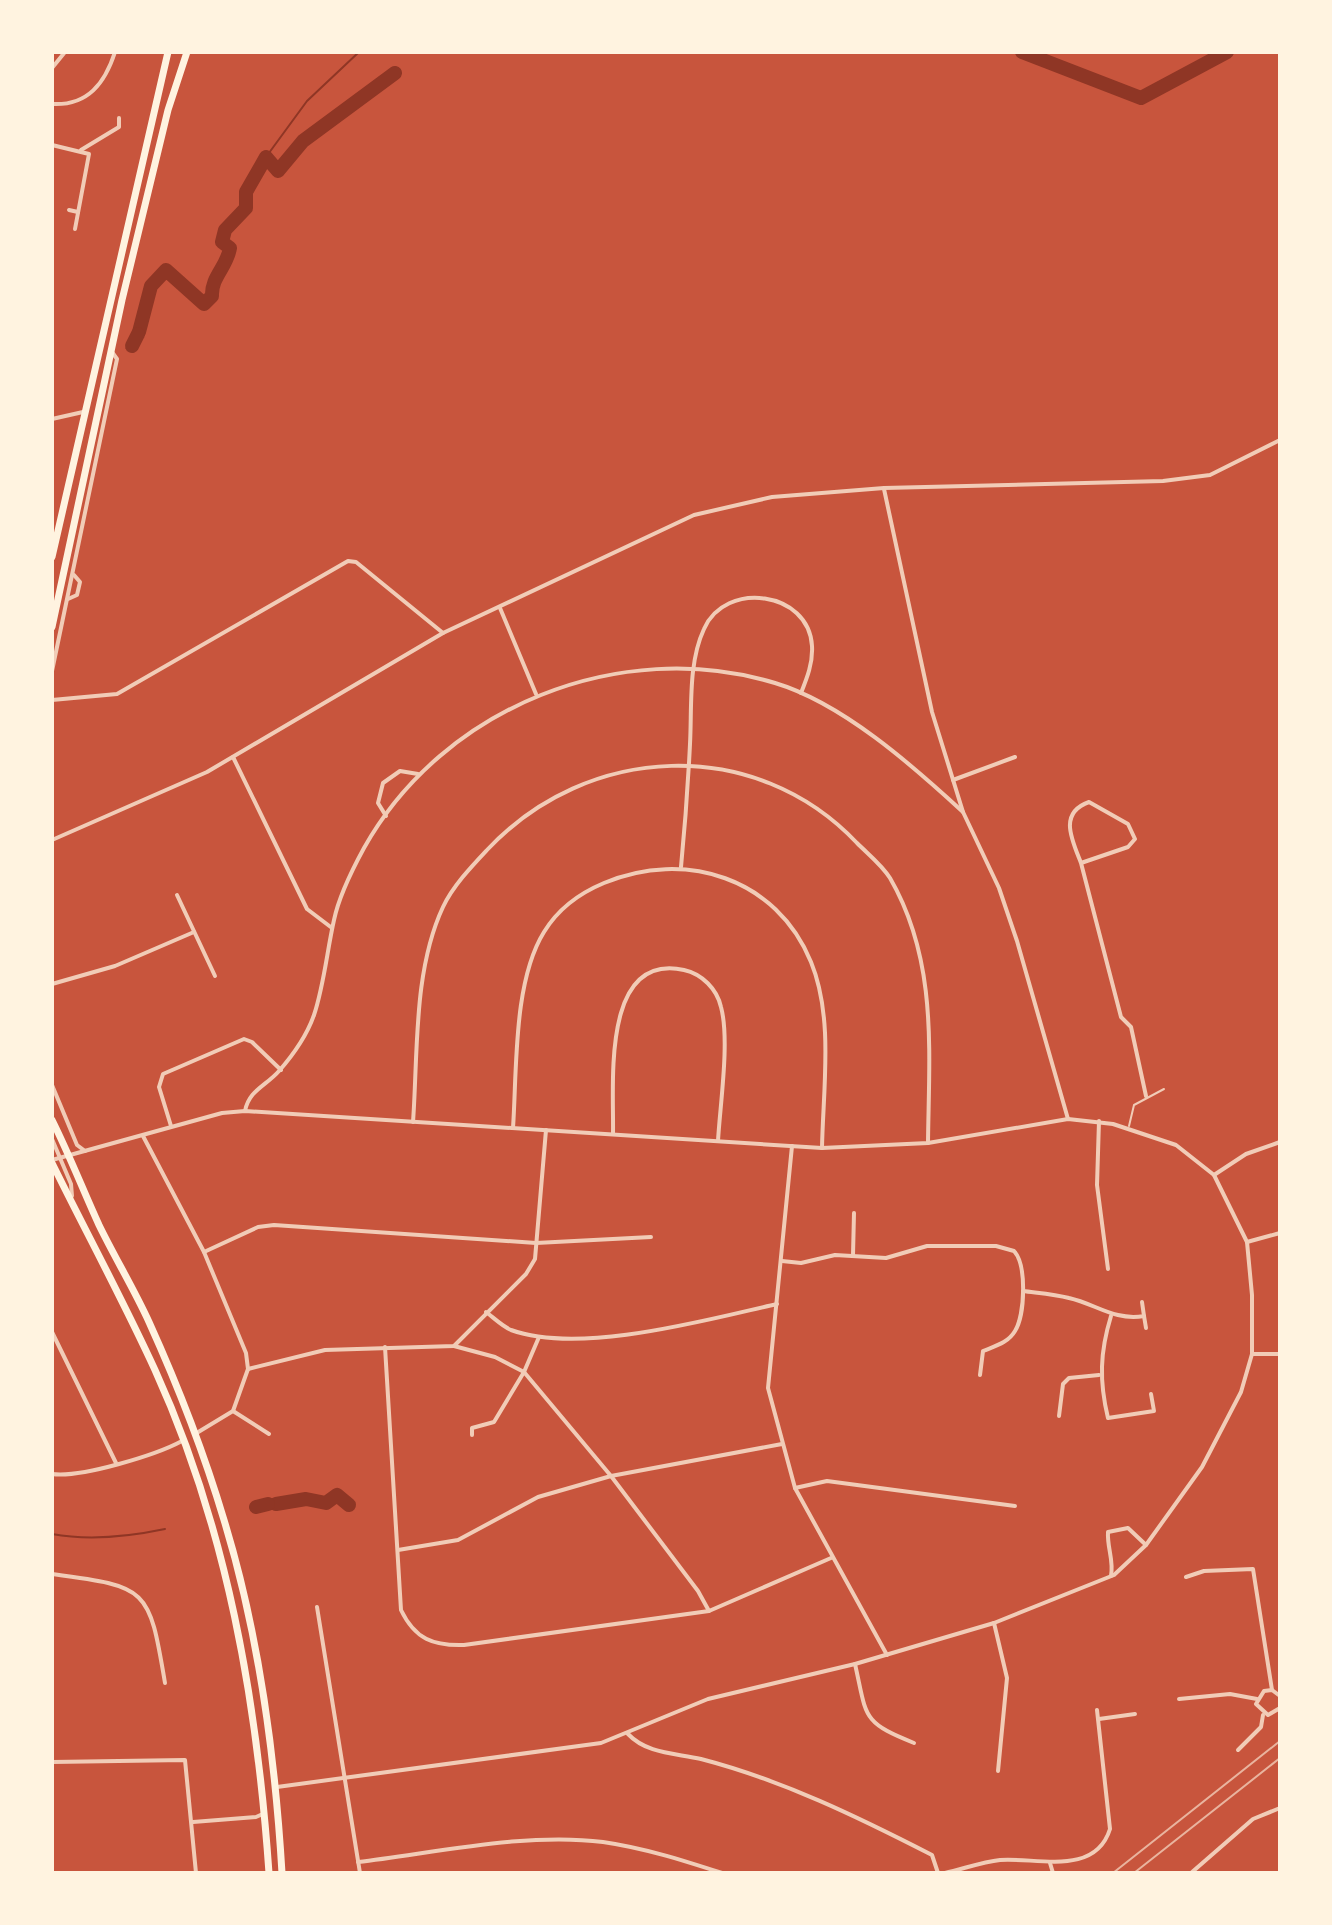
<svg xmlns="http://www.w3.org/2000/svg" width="1332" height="1925" font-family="'Archivo Narrow',sans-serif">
<rect width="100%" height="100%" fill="#c8553d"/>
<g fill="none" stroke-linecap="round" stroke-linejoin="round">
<g stroke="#8f3625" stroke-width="2">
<polyline points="266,157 307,101 359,52"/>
<path d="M52 1534C90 1541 127 1537 165 1529"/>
</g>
<g stroke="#8f3625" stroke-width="14">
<polyline points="1022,52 1141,98 1227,52"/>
<path d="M139 332 151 286 166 270 204 304 212 296C211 277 227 267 230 248L222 242 225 230 246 208V192L266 157 278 171 303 141 395 73"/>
<polyline points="132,346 138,334"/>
<polyline points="276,1504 306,1499 326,1503 337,1495 349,1505"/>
<polyline points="256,1507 268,1504"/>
</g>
<polyline stroke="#f1ccb7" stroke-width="2" points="1129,1126 1134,1105 1164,1089"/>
<g stroke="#f1ccb7" stroke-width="4">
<polyline points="52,68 65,52"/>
<path d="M52 104C88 106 105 83 115 52"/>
<polyline points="52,145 89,154 75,229"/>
<polyline points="81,150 119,127 119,118"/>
<polyline points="69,210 78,212"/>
<polyline points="52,419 83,412"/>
<polyline points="884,489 932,712 963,812 999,888 1017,941 1068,1119"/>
<polyline points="68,599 77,595 80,582 74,575"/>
<polyline points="500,608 536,694"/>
<polyline points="52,671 117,359 112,352"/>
<polyline points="52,700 117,694 348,561 356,562 443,633"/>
<polyline points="233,757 307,909 332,928"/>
<polyline points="953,780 1015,757"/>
<polyline points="386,816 378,803 383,783 400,771 418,774"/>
<polyline points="52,840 207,772 443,633 694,515 772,497 884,488 1163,481 1210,475 1280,440"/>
<path d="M1081 863C1072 840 1058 813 1089 802L1128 824 1135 839 1128 847 1081 863 1121 1017 1131 1027 1146 1096"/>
<path d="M681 867C685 826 688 785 690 744 692 708 688 663 704 629 725 580 809 591 812 646 813 663 807 678 801 693"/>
<polyline points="177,895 215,976"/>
<polyline points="52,984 115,966 194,932"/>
<polyline points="52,1085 77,1145 85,1151"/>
<path d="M245 1111C249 1090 266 1086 279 1071 293 1055 307 1035 314 1015 324 985 327 951 334 920 339 896 352 870 364 848 443 707 620 636 775 683 842 703 912 765 963 812"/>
<polyline points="1099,1121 1097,1185 1108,1269"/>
<path d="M413 1122C418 1054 413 971 443 907 453 886 471 867 487 850 587 743 755 735 857 843 868 854 882 865 890 878 938 961 929 1051 928 1143"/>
<polyline points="171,1126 159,1087 163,1074 244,1039 252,1042 281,1070"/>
<path d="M513 1128C517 1070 513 982 544 932 558 909 580 893 604 883 685 849 777 878 811 962 834 1018 823 1089 822 1148"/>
<path d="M613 1133C614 1084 601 952 684 970 702 974 717 989 721 1007 730 1040 720 1105 718 1141"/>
<polyline points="143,1136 204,1252 246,1353 248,1369"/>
<polyline points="52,1139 71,1184 72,1196"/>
<polyline points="792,1146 768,1388 795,1488 887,1655"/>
<polyline points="52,1160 222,1113 245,1111 822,1148 928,1143 1068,1119 1113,1124 1176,1145 1214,1175 1247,1242 1252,1295 1252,1354 1241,1392 1202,1467 1146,1545 1114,1575 994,1623 855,1664 708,1699 601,1743 277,1787"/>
<polyline points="1214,1175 1246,1154 1280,1142"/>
<polyline points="1247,1242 1280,1233"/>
<polyline points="204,1252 258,1227 274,1225 536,1243 651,1237"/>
<polyline points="853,1255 854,1213"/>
<path d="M782 1261 801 1263 835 1255 886 1258 927 1246H996L1014 1251C1027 1265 1025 1315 1015 1331 1008 1343 995 1346 983 1351L980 1375"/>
<path d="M1023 1291C1038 1293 1054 1294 1069 1298 1096 1304 1114 1321 1144 1316L1142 1302"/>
<path d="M486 1312C494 1318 502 1326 511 1330 580 1355 706 1320 777 1304"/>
<path d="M1111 1316C1100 1352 1099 1381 1108 1418L1154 1411 1151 1394"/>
<polyline points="1144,1316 1146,1328"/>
<polyline points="52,1332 116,1463"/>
<polyline points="454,1346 495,1357 524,1372 539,1337"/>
<path d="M385 1347 401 1610C415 1639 433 1646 464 1645L709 1611 831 1558"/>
<polyline points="1252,1354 1280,1354"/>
<polyline points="248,1369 325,1350 454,1346 526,1274 535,1259 546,1130"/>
<polyline points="233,1411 269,1434"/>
<polyline points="1059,1416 1063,1384 1069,1378 1099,1375"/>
<polyline points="195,1434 233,1411 248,1369"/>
<polyline points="472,1435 472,1428 494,1422 524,1372 611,1476 698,1591 709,1611"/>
<path d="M52 1474C81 1478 156 1455 182 1441"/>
<polyline points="795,1488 827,1481 1015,1506"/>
<polyline points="398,1550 458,1540 538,1497 611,1476 782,1444"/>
<path d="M52 1574C148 1587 149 1587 165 1683"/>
<path d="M1111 1576C1114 1560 1107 1548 1108 1532L1128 1528 1146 1545"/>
<polyline points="1186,1577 1204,1571 1253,1569 1272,1690"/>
<polyline points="317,1607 360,1873"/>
<polyline points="994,1623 1007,1678 998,1771"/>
<path d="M855 1664C867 1717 861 1722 914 1743"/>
<polyline points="1280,1696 1272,1690 1264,1691 1256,1704 1268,1715 1280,1708"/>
<polyline points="1179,1699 1230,1694 1257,1699"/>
<polyline points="1099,1719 1135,1714"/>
<path d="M628 1734C647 1754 675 1753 701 1759 782 1780 858 1817 932 1855L938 1873"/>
<polyline points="1238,1750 1261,1727 1263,1715"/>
<polyline points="52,1762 185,1760 196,1873"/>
<polyline points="193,1822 256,1817 265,1813"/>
<path d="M358 1862C434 1853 526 1832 603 1842 644 1848 682 1860 722 1873"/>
<polyline points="1050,1863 1053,1873"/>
<path d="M945 1873C963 1869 982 1862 1000 1860 1036 1857 1095 1877 1110 1829L1097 1710"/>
<polyline points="1191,1873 1253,1819 1280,1808"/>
</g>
<g stroke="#fff3e0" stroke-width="7">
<polyline points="52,557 168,52"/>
<polyline points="52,627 122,300 168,110 187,52"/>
<path d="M52 1120C69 1154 83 1190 99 1225 115 1258 134 1289 149 1322 178 1386 204 1453 224 1520 259 1634 275 1755 282 1873"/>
<path d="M52 1163C86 1232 123 1300 155 1370 227 1528 257 1701 269 1873"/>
</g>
<g stroke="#e9b49f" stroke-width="2">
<polyline points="1113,1873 1280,1741"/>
<polyline points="1134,1873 1280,1758"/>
</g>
</g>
<rect width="1332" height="1925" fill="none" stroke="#fff3e0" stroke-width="108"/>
</svg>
